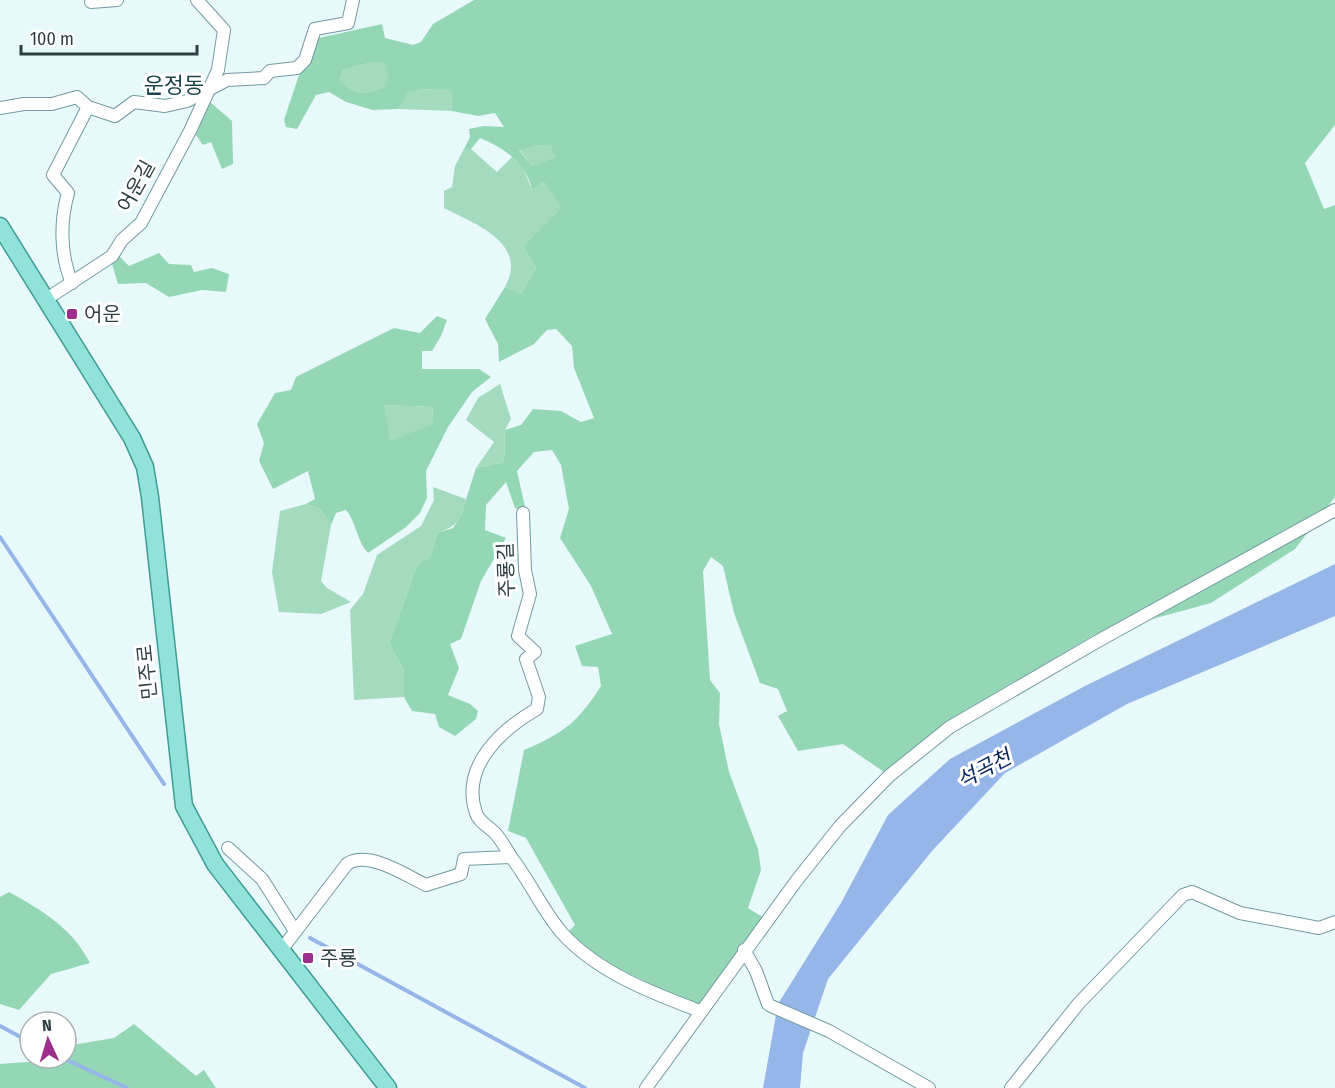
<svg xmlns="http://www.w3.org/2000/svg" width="1335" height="1088" font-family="'Fira Sans Condensed','Noto Sans KR',sans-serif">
<rect width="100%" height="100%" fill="#e8f9fc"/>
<g fill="#a4dabe">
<path d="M373 62 384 64 390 79 385 87C363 95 358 97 340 80L343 70Z"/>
<polygon points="424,89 451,91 452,111 398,109 407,92"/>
<polygon points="537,145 550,145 557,157 532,166 519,149"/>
<path d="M464 149H471L497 172 512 157 523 167 532 190 544 182 563 208 523 246 536 268 521 294 505 287C529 243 475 224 444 208V191L452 187 455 166Z"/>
<polygon points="500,384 511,419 505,430 504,462 476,468 494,442 466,420 478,398"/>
<polygon points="383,405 433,407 432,426 390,440"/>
<path d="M433 487 466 499C460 520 458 526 437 533L430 557 417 565 389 643 404 671V697L354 700 350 610 363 594 377 555 421 526 434 500Z"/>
<polygon points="306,504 319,508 331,525 321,581 327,588 351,602 321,614 279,612 272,572 280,511"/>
</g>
<g fill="#94d7b5" fill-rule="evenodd">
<path d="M474 0H1335V125L1305 163 1324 209 1335 205V497L1295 549 1211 603 1094 635 949 720 887 774 843 744 798 751 778 716 787 711 778 689 760 683 734 613 723 566 711 557 703 571 710 680 720 693 719 724 729 772 758 849 761 870 748 908 764 918 698 1007 601 960 567 933 575 925 526 838 508 831 524 750C564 733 577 723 601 686L598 667 582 666 575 646 612 634 591 586 560 538 569 509 561 465 552 450 534 452 517 471 526 511 515 508 506 482 486 505 485 530 506 538 481 581 461 639 450 644 459 668 448 695 470 704 478 711 476 719 455 736 439 727 435 714 412 711 404 697V671L389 643 417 565 430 557 437 533 453 528 461 515 476 468 504 462 505 430 521 425 533 409 561 411 581 422 594 418 574 368 572 346 556 329 547 330 534 344 499 362 498 344 485 319 505 287 521 294 536 268 523 246 562 208 544 182 532 190C527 163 504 148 480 138L471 149H464L470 137 469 129 484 126 504 127 495 113 478 116 452 111 451 91 424 89 408 92 398 109 373 110 346 102 329 92 316 95 297 129 286 127 284 120 300 72 311 59 319 38 382 24 385 38 413 45 421 42 433 24ZM373 62 384 64 389 78 385 87C363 95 358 97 340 80L343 70ZM537 145H550L556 157 532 166 519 150Z"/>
<polygon points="210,102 232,121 233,164 222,169 211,142 203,145 196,135"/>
<polygon points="159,253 169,264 191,265 194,272 212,268 229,274 226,292 202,290 169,297 146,283 118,284 112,264 118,255 129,266"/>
<path d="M437 316 447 320 441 336 432 351H422V369H479L491 377 472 392 448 427 426 471 427 498 420 513 406 527 368 553C356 540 357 523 346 510L336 513 331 525 319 508 306 504 315 499 308 471 273 489 259 461 264 443 257 424 275 393 291 390 296 377 394 328 420 333ZM384 405 433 407 432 425 390 440Z"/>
<path d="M9 892C43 911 72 928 90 963L51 974 19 1010 0 1004V897Z"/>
<polygon points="134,1024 196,1076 204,1070 216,1088 0,1088 0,1064 40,1061 42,1058 66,1058 66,1046 114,1038"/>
</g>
<polygon fill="#96b5e9" points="1335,564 1335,616 1127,704 1005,773 932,851 828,979 803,1053 800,1088 763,1088 778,1004 841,903 888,815 950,759 1085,686"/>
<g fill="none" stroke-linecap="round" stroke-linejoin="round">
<g stroke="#96b5e9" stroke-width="4">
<polyline points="0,537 164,784"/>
<polyline points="310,938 585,1088"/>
<polyline points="0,1026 30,1042"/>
<polyline points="63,1058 127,1088"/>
</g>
<defs>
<g id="minor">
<polyline points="91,2 117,0"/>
<polyline points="0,108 24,104 52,104 77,97 88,107 115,116 134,102 165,106 187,101 227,80 264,78 270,71 297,68 305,60 315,29 348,23 353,0"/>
<path d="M72 283C60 255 60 221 68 193L53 175 88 107"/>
<polyline points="45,300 112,256 122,240 141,223 190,131 218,70 224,30 197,0"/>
<polyline points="228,848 262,879 295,931"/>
<path d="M511 857C506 848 501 840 495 833 489 827 478 821 476 813 460 766 502 729 537 709L539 697 526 659 535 652 518 636 530 594 525 570 523 513"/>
<path d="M282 949 347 864C369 850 405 875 426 885L461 874 464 859 511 857C530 881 542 910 562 933 597 972 652 993 700 1011"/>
<polyline points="744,950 756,971 768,1004 771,1006 829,1031 929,1088"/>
<polyline points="646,1088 797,880 840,826 889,776 950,727 1098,641 1335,510"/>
<polyline points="1011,1088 1079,1003 1183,895 1192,892 1240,913 1319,928 1335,922"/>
</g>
<polyline id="major" points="0,226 132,438 145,467 150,497 184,806 215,864 388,1088"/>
</defs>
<use href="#minor" stroke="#719aa2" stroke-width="14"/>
<use href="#major" stroke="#3f9c96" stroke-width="19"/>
<use href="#minor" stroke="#fff" stroke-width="12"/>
<use href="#major" stroke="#91e2da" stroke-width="16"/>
</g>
<g fill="#9e2e8b" stroke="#fff" stroke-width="2">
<rect x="66" y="308" width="12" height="12" rx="3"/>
<rect x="302" y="952" width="12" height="12" rx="3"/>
</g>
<g text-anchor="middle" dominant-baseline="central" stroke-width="6" stroke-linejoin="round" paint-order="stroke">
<g font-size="20" fill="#2e3f43" stroke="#fff">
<text transform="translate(136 186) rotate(-61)">어운길</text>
<text transform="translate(506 570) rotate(-92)">주룡길</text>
<text transform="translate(147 672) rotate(-96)">민주로</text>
</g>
<g font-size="20" fill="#2e3f43" stroke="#fff" text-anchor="start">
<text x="84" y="314">어운</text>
<text x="320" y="958">주룡</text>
</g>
<g font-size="21" font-style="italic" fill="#03245f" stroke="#fff">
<text transform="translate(984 769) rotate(-28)">석곡천</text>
</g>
<g font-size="22" fill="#1d454c" stroke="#fff">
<text x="174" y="85">운정동</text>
</g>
</g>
<g transform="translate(48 1040) rotate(356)"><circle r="28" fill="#ffffff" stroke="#abb2b4" stroke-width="1.5"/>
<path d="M0-4.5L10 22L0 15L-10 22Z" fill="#9e2e8b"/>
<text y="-9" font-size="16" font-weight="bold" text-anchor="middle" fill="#2e3f43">N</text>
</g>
<path d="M21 45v9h176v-9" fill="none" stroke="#2e3f43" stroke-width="3"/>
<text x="30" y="45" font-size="18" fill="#2e3f43" stroke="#ffffff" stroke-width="4.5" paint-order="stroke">100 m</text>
</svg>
